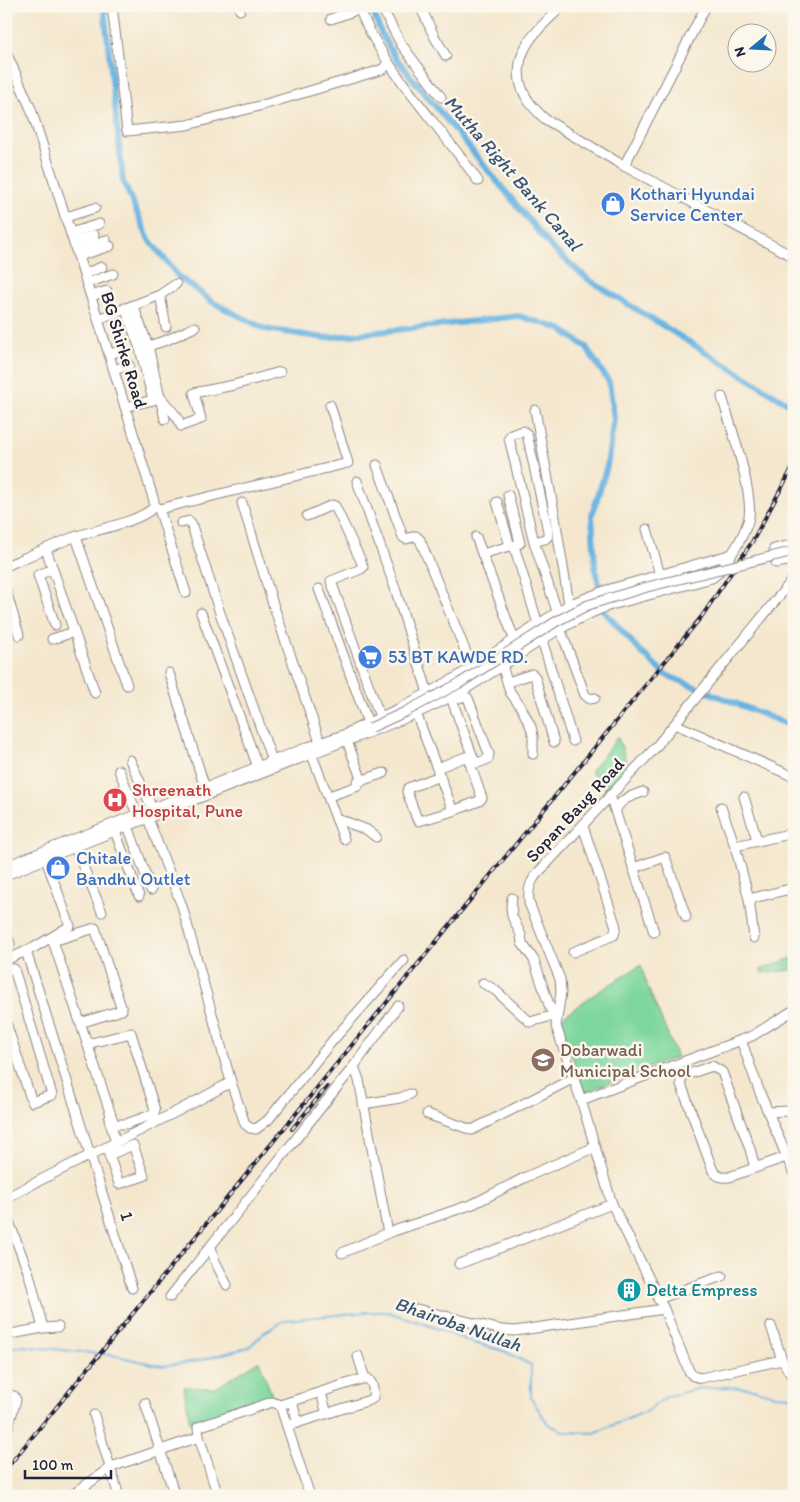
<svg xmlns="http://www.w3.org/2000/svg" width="800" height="1502" font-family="Itim,sans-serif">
<rect width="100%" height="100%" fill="#fbf7ec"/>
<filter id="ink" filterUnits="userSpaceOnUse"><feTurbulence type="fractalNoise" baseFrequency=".02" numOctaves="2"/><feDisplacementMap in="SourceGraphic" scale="10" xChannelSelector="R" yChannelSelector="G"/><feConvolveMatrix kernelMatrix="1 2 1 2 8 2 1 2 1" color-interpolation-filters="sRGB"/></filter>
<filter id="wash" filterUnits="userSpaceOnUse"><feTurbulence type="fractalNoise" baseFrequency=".0096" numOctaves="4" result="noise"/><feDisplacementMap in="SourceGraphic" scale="20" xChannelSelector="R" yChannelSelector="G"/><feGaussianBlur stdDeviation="1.12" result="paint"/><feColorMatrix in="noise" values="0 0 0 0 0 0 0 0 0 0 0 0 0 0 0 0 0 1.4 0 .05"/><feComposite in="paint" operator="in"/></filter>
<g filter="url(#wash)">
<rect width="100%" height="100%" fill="#f4e7ce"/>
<g fill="#7cd69d" stroke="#4f7c6c">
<polygon points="618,737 629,769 608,791 590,772"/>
<polygon points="794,957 794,970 762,973 760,970"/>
<polygon points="641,965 647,985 677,1057 585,1092 560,1024 564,1016 590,997"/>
<polygon points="259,1361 273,1398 190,1424 184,1387 215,1388"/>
</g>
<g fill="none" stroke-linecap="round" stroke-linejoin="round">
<polyline stroke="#68b3e1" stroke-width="2" points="6,1348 21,1346 112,1355 162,1366 197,1361 249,1347 265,1332 285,1320 366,1312 388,1312 436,1328 474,1343 504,1351 531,1365 531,1398 548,1424 565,1432 594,1433 647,1411 666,1397 696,1389 725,1387 749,1388 775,1395 794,1396"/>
<g stroke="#68b3e1" stroke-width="6">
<polyline points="104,6 123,181 148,238 178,276 214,303 265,329 325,338 519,316 561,329 586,347 609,382 614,418 607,466 592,515 595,566 601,595"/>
<polyline points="371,6 381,33 394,56 552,248 589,280 794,407"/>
<polyline points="602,605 603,610 639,650 666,675 794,727"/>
</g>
</g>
</g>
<g filter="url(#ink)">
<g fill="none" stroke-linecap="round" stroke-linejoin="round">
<defs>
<g id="minor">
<polyline points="112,6 127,131 187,125 259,106 374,72 383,69 388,63"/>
<polyline points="239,6 240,10"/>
<path d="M358 6C384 71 439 124 478 181"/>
<polyline points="381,6 401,44 441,97"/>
<polyline points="420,6 434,36 446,56"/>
<path d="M562 6C541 27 514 47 520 81 523 97 533 108 545 119L624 166 794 257"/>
<polyline points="331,19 359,9"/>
<path d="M6 52 31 109 98 319 154 501V507C140 522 95 530 74 537 51 546 29 556 6 566"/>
<polyline points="624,166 706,6"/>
<polyline points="66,217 95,208"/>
<polyline points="71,233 99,224"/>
<polyline points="74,241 94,235"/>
<polyline points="76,249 106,240"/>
<polyline points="79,256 110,246"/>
<polyline points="84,274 102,267"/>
<polyline points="87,283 113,274"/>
<polyline points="91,296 107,291"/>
<polyline points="133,305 148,346 165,419"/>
<polyline points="125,308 140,349 153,400"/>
<polyline points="98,319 160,295"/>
<polyline points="166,327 160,295 176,284"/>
<polyline points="142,348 167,340 195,327"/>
<polyline points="109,354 124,350"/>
<polyline points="114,370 129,365"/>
<polyline points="125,407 161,398 177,417 181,426 201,419 194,393 234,385 280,372"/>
<polyline points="535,410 554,512 569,604"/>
<polyline points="377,465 403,537 406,539 416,536 420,540 472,667"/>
<polyline points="357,481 394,585 428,693"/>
<polyline points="508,495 520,543 514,546"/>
<polyline points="497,502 510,546"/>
<polyline points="242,503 273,604 320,742"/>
<polyline points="154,507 159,509 348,463 330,405"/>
<polyline points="159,509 186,593"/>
<polyline points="307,516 332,505 335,506 361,561 363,567 361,569 331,581 380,717"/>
<polyline points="181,523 189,521 191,523 219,610 274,766"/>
<polyline points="647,529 660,575"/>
<polyline points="76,537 127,685"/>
<polyline points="476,537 514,639"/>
<polyline points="534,542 545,539 548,536 548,531 527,434 523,431 511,435 509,438 534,542 557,611"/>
<polyline points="794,544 774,549 776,563 794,560"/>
<polyline points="46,549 95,693"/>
<polyline points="482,554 510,546 514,546 538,624"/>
<polyline points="53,569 38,575 55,625"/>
<polyline points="319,589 368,723"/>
<polyline points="6,591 19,635"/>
<polyline points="201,613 258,767"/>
<polyline points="560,628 585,695 590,699 595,698"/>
<polyline points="52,639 74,632"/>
<polyline points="542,640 573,741"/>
<polyline points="502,665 510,692 521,707 531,727 533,736 533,754"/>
<polyline points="169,673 205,788"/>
<polyline points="508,682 532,674 535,677 554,742"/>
<polyline points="457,693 459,698 465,696 468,698 489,754 488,759 478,763 474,760 453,703 454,700 459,698"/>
<polyline points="416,713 453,811"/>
<polyline points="675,724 794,777"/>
<polyline points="349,732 402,707 457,677 568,605 607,590 732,554"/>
<path d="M352 739C391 724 430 709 467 688 514 660 557 625 608 606L712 578 717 574C730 558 742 541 748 521 756 498 730 424 722 397"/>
<polyline points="347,741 362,781"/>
<polyline points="310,750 344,839"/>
<polyline points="130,760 152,808"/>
<polyline points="437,768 465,757 468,758 482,798 479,801 453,811 419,821 417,819 407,792 408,788 440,776"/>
<polyline points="119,770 137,814"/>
<polyline points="332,795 358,786 357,782 384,773"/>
<polyline points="610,795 654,932"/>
<polyline points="744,797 757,840"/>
<polyline points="721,807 735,846 749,899 754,938"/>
<path d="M616 810C620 799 632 796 643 792"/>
<polyline points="145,811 182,906 231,1082 245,1124 250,1128 256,1129 268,1120 333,1040 404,960"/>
<polyline points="336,818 367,830 376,837"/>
<polyline points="128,826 151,890"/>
<polyline points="115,831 139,896"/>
<polyline points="735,846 794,833"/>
<polyline points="75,847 102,912"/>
<polyline points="6,866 308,747 355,731"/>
<polyline points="633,868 665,857 686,917"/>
<polyline points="6,875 92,840 357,736"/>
<polyline points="512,898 511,906 512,916 521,935 522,943 534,960 549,1005 556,1020"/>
<polyline points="749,899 794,888"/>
<polyline points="6,933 10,944"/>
<polyline points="26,951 132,1288"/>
<polyline points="573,952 614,935 616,927 583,826"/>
<polyline points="6,960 35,947 70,926 44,854"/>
<polyline points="6,969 14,969 52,1095 32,1102 6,1023"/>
<polyline points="483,983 495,990 530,1022 548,1017 554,1017"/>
<polyline points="80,1023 122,1010 95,928 53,941 114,1124 126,1124 154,1114 155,1110 131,1033 87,1044"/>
<polyline points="741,1040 760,1093 794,1174"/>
<polyline points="581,1100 752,1036 794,1010"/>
<polyline points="363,1104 400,1098 410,1094"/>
<polyline points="769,1112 788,1111 794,1119"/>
<polyline points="427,1114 472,1130 574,1078"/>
<polyline points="109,1119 116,1142"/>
<polygon points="133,1145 144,1176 119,1184 109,1155"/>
<path d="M755 1168 750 1149 722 1072 712 1066 683 1076 681 1080V1084L713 1171C718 1177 722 1178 729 1177L786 1157"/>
<path d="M6 1198C81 1158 158 1124 231 1082"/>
<polyline points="6,1214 29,1274 43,1328"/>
<polyline points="388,1233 359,1080 354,1066 398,1006"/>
<polyline points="211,1247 215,1261 227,1285"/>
<polyline points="342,1253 388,1233 473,1204 526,1177 595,1147"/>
<polyline points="459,1264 612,1204"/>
<polyline points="170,1297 354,1066"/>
<polyline points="658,1299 722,1276"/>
<polyline points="417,1309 502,1330 515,1331 664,1309"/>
<polyline points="771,1326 782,1360 794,1380"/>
<polyline points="6,1335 43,1328 58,1327"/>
<polyline points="358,1356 365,1379"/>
<path d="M782 1360 701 1378 693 1376 689 1371 664 1309 612 1204 581 1100 556 1026 561 992 560 979 529 903C528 892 529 885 535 876L655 748 794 578"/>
<polyline points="321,1393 327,1414"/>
<polyline points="6,1394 14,1396 16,1400 6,1434"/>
<polyline points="292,1402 298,1423"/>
<polyline points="145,1403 175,1496"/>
<path d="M280 1405 362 1379 367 1378C373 1382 374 1391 373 1398L370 1400 287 1426"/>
<polyline points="94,1415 119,1496"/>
<polyline points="71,1496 111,1467 199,1437"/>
<polyline points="218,1496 199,1437 198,1427 272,1402 280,1405 310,1496"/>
</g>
</defs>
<use href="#minor" stroke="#8b8484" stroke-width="11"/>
<use href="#minor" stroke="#fff" stroke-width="9"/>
<defs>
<g id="rail">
<polyline points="292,1129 327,1087"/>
<polyline points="6,1469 702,616 752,542 794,465"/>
</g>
</defs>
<use href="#rail" stroke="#22223b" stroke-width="4"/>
<use href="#rail" stroke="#fbf7ec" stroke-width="2" stroke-dasharray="5.5" stroke-linecap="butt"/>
<defs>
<polyline id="minor-bridge" points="370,728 405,712 460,683 557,621 588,605 647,587 794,551"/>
</defs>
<use href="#minor-bridge" stroke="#8b8484" stroke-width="11" stroke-linecap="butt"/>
<use href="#minor-bridge" stroke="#fff" stroke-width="9"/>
</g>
</g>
<defs>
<symbol id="shop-disc" viewBox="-11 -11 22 22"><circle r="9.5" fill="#3f7fe0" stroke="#fbf7ec"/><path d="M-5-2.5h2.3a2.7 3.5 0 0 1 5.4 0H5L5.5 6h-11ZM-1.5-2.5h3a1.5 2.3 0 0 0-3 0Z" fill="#fff"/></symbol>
<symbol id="supermarket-disc" viewBox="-11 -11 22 22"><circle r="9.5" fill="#3f7fe0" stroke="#fbf7ec"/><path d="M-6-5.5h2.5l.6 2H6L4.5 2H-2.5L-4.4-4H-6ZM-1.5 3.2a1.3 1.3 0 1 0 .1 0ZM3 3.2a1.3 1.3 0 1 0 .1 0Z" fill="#fff"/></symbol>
<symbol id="hospital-disc" viewBox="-11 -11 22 22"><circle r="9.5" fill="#e0444e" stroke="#fbf7ec"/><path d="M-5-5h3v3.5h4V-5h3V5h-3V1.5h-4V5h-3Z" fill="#fff"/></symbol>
<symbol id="school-disc" viewBox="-11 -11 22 22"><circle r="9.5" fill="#8d6e63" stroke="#fbf7ec"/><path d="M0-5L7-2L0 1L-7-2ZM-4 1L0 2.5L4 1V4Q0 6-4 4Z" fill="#fff"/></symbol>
<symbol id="building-disc" viewBox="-11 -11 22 22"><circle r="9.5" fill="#0f9aa8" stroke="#fbf7ec"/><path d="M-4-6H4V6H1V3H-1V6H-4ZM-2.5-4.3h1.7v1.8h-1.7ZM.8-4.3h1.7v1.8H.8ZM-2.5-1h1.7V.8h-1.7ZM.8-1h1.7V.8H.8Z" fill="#fff"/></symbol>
</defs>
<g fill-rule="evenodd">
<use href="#shop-disc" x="599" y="190" width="28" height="28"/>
<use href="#supermarket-disc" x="356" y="643" width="28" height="28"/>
<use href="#hospital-disc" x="101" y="786" width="28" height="28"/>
<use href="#shop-disc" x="44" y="854" width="28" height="28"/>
<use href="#school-disc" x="529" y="1046" width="28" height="28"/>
<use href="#building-disc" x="615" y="1276" width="28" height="28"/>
</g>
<g text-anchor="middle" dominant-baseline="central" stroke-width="5" stroke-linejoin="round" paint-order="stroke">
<g font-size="18" fill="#366cbe" stroke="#fbf7ec" text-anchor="start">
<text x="630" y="194">Kothari Hyundai<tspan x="630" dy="21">Service Center</tspan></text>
<text x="388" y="657">53 BT KAWDE RD.</text>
<text x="76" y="858">Chitale<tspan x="76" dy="21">Bandhu Outlet</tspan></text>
</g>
<g font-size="18" fill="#22223b" stroke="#fbf7ec">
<text transform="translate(124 350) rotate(73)">BG Shirke Road</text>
<text transform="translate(575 810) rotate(-47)">Sopan Baug Road</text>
<text transform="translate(127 1216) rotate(73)">1</text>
</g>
<g font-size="18" fill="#be3a42" stroke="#fbf7ec" text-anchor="start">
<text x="132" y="790">Shreenath<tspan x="132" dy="21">Hospital, Pune</tspan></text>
</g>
<g font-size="18" fill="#785e54" stroke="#fbf7ec" text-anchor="start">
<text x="560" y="1050">Dobarwadi<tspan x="560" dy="21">Municipal School</tspan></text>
</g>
<g font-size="18" fill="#0d838f" stroke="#fbf7ec" text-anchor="start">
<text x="646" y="1290">Delta Empress</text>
</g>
<g font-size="19" font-style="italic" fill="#3a5575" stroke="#fbf7ec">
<text transform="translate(513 173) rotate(49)">Mutha Right Bank Canal</text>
<text transform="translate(458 1324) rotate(19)">Bhairoba Nullah</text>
</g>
</g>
<rect width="800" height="1502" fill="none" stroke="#fbf7ec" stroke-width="25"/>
<g transform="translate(752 48) rotate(252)"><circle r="24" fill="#fbf7ec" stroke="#a4a2a5"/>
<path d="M0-4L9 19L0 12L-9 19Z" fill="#1f6fb2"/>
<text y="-8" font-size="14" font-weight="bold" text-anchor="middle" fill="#22223b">N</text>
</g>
<path d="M25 1470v8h86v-8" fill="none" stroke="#22223b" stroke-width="2.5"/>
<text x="32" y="1470" font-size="15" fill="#22223b" stroke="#fbf7ec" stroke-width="4" paint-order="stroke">100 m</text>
</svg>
